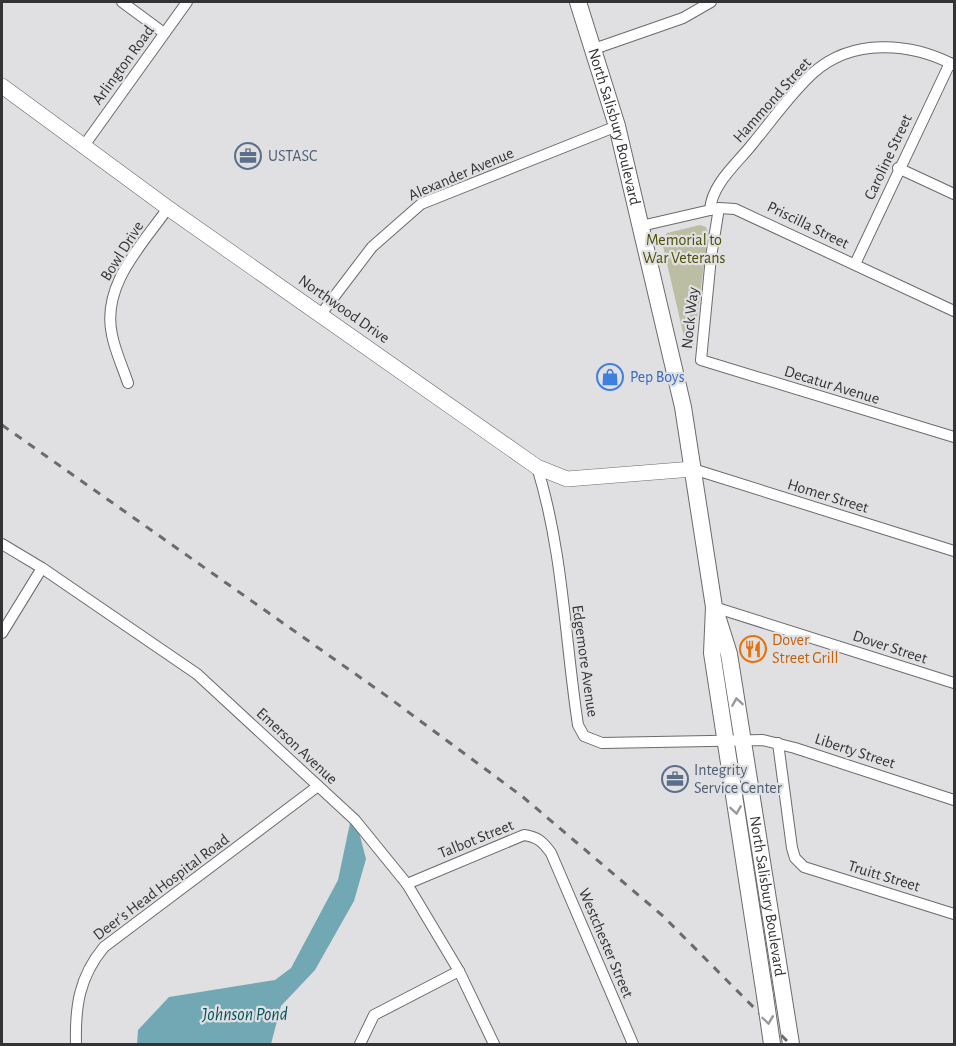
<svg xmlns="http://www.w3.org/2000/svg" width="956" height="1046" font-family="'Alegreya Sans',sans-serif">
<rect width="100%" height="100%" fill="#e0e0e3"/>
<polygon fill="#bcbea4" points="700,225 706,227 708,233 693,349 687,350 662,242 667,233"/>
<polygon fill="#72a8b3" points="350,823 359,832 366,859 354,901 315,970 281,1006 271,1044 137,1044 138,1030 169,997 275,980 291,968 338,880"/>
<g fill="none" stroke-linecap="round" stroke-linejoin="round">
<defs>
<g id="street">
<polyline points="122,2 164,33"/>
<polyline points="594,49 683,18 711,2"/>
<polyline points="83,147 187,2"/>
<polyline points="898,168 954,194"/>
<polyline points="719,208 711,257 701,360 954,437"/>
<path d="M710 210C712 183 738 163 754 142 773 119 791 93 813 73 852 38 910 42 954 65"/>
<polyline points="641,226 719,208 735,209 954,311"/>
<polyline points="855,264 950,63"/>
<polyline points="321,314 372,247 421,204 617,126"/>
<path d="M128 383C123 368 115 351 112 335 101 285 142 245 168 208"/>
<path d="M537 467C563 550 565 640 578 725L584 736 602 743 763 740 795 748 954 800"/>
<polyline points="693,469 954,551"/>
<polyline points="2,544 42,568 197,674 355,820 407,884 459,971 494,1044"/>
<polyline points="714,607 954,683"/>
<polyline points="2,633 42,568"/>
<polyline points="778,743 792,848 795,858 804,867 954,914"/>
<path d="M407 884 524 835C538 837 543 842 551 853L633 1044"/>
<path d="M76 1044C75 1007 79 977 104 947L318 786"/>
<polyline points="360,1044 374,1015 459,971"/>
</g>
<polyline id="secondary" points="2,86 168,208 537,467 567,479 693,469"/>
<g id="primary">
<path id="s1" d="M578 2 617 126 683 407 714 607 712 653 765 996"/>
<path id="s2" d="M717 616 729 654 791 1044"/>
</g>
</defs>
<use href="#street" stroke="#6b6b6d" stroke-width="12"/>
<use href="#secondary" stroke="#6b6b6d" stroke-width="16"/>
<use href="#primary" stroke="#6b6b6d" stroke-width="18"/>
<use href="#street" stroke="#fff" stroke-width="10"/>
<use href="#secondary" stroke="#fff" stroke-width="15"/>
<use href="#primary" stroke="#fff" stroke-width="16"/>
<polyline stroke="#6b6b6e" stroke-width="3" stroke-dasharray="8 8" stroke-linecap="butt" points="2,425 388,697 523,797 663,916 790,1044"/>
<defs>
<polyline id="primary-bridge" points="765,996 772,1044"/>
</defs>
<use href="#primary-bridge" stroke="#6b6b6d" stroke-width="18" stroke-linecap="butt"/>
<use href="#primary-bridge" stroke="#fff" stroke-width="16"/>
</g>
<defs><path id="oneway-chevron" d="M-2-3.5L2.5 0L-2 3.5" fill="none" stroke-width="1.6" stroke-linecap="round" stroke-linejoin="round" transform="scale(1.5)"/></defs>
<g stroke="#99999a">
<use href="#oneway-chevron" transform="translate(737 702) rotate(-99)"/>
<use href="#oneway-chevron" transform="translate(736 810) rotate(81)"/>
<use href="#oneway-chevron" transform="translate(768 1020) rotate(82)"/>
</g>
<defs>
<symbol id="office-ring" viewBox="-11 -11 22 22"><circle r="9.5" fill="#e0e0e3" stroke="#5c6f8a" stroke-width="1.5"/><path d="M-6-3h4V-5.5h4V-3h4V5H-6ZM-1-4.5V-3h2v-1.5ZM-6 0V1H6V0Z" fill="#5c6f8a"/></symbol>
<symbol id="shop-ring" viewBox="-11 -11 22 22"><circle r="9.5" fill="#e0e0e3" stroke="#3f7fe0" stroke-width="1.5"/><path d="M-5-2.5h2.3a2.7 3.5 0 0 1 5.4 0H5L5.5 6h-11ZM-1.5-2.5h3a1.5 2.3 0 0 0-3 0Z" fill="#3f7fe0"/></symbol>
<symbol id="restaurant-ring" viewBox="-11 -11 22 22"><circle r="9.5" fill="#e0e0e3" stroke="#e8710a" stroke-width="1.5"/><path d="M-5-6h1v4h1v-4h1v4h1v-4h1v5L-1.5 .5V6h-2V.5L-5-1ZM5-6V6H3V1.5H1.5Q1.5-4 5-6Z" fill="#e8710a"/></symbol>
</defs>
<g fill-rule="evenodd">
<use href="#office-ring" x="233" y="141" width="30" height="30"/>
<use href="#shop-ring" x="595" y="362" width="30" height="30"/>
<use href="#restaurant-ring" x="738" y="634" width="30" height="30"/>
<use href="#office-ring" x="660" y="764" width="30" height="30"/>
</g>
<g text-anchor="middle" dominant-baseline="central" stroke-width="4.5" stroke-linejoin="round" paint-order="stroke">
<g font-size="16" fill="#333335" stroke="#e0e0e3">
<text transform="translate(123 65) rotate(-54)">Arlington Road</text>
<text transform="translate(772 100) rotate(-48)">Hammond Street</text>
<text stroke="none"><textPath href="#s1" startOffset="130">North Salisbury Boulevard</textPath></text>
<text transform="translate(888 157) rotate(-65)">Caroline Street</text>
<text transform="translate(461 174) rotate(-23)">Alexander Avenue</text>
<text transform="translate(808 225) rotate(26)">Priscilla Street</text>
<text transform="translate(122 251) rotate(-58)">Bowl Drive</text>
<text transform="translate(344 309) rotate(35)">Northwood Drive</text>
<text transform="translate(690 318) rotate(-84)">Nock Way</text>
<text transform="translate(832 385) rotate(17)">Decatur Avenue</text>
<text transform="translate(828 496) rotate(17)">Homer Street</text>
<text transform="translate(890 647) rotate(18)">Dover Street</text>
<text transform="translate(585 661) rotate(82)">Edgemore Avenue</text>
<text transform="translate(297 746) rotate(43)">Emerson Avenue</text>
<text transform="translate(855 751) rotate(18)">Liberty Street</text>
<text transform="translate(476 839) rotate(-22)">Talbot Street</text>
<text transform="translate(884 876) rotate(17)">Truitt Street</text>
<text transform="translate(161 887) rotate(-37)">Deer's Head Hospital Road</text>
<text stroke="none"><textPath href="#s2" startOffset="285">North Salisbury Boulevard</textPath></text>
<text transform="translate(606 943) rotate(67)">Westchester Street</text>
</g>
<g font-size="16" fill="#4e5e75" stroke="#e0e0e3" text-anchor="start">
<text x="268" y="156">USTASC</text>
<text x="694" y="770">Integrity<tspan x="694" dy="18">Service Center</tspan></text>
</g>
<g font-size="16" fill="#4c4e02" stroke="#e0e0e3">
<text x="684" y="240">Memorial to<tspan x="684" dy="18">War Veterans</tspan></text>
</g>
<g font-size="16" fill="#366cbe" stroke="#e0e0e3" text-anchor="start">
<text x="630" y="377">Pep Boys</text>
</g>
<g font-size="16" fill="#c56008" stroke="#e0e0e3" text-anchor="start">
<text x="772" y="640">Dover<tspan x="772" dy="18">Street Grill</tspan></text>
</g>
<g font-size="18" font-style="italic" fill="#005460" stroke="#e0e0e3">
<text x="245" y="1015">Johnson Pond</text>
</g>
</g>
<rect width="956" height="1046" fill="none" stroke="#333335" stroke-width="6"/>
</svg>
